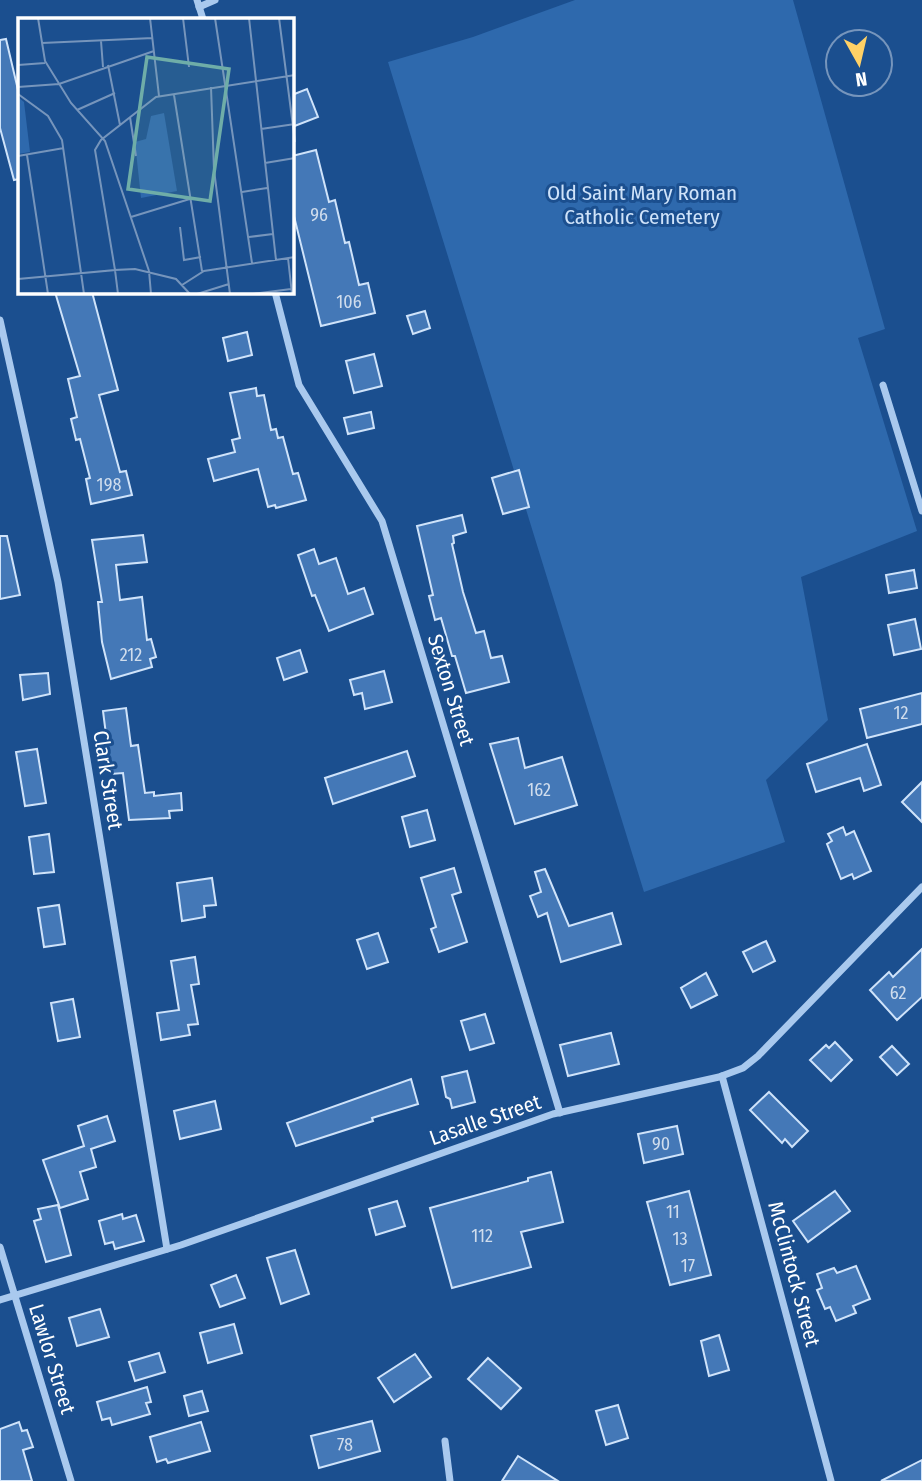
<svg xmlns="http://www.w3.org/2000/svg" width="922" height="1481" font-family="'Fira Sans Condensed',sans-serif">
<rect width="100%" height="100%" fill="#1b4f8f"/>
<polygon fill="#2e69ad" points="575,0 793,0 885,329 858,338 917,531 801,577 828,720 766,780 785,842 644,892 388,62 473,37"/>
<g fill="#4478b7" stroke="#cfe3fa" stroke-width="2">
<polygon points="6,39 19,94 19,179 14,180 0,128 0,40"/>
<polygon points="307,89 318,117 292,127 292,95"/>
<polygon points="316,150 329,202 335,200 345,243 349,242 359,285 368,283 375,313 321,326 292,208 292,156"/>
<polygon points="55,292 92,292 118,390 99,395 120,472 126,471 132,495 91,504 86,479 90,478 80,439 76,440 71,419 77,417 68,379 80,376"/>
<polygon points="425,311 430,328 413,334 407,316"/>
<polygon points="247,332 252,355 228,361 223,338"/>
<polygon points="374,354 382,386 354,393 346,361"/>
<polygon points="256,388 257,396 264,395 271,430 276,429 278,438 283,437 293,474 298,473 306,500 276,508 275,505 268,507 258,469 214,481 208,459 235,452 232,440 240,438 230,393"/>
<polygon points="371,412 374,428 348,434 344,418"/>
<polygon points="519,470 529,507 503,514 492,478"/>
<polygon points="462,515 466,532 453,536 454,543 452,544 463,592 476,633 484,631 491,658 502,656 509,682 466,693 455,656 452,656 441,618 435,620 429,596 433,595 417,526"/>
<polygon points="143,535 147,562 116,565 120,600 142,597 147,640 151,639 156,657 150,659 152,667 111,679 102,642 98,602 102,602 92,540"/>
<polygon points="0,536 7,536 20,595 0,599"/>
<polygon points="314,549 319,564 336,558 348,594 364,588 373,614 329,631 315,595 312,596 298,555"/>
<polygon points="914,570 917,588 889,593 886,575"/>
<polygon points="915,619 921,649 894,655 888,625"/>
<polygon points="300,650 307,672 284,680 277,658"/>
<polygon points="384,671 392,702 365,709 362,693 354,695 350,680"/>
<polygon points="48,673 50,694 23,700 20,675"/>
<polygon points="922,693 922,724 867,738 860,709"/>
<polygon points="126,708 131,746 138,745 145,793 154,792 154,796 181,793 182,810 169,811 170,818 129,820 123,773 111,774 103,711"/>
<polygon points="518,738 525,768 562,757 577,805 515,824 490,744"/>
<polygon points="867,744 881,785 864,791 860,778 816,792 807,764"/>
<polygon points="37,749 46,803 25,806 16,752"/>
<polygon points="407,751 415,776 333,804 325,778"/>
<polygon points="922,782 922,822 902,802"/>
<polygon points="427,810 435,840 410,847 402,817"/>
<polygon points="843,827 846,835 854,831 871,871 854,879 852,874 841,879 827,844 832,841 828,834"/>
<polygon points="49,834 54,872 34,874 29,837"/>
<polygon points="454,868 461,892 452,895 467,942 439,952 431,929 436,927 421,878"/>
<polygon points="545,869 569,926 612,913 621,944 561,962 547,913 538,917 530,896 541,892 535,872"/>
<polygon points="212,878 216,905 204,906 205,917 182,921 177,883"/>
<polygon points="59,905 65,944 44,947 38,908"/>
<polygon points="378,933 388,962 367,969 357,940"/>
<polygon points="766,941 775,961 753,972 743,952"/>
<polygon points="922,949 922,997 897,1020 870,990 889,972 893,977"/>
<polygon points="195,957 199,984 191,985 198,1024 188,1025 190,1035 161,1040 157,1013 179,1010 171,961"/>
<polygon points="706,973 717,995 691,1008 681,988"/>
<polygon points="73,999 80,1037 58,1041 51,1003"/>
<polygon points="485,1014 494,1043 470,1050 461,1021"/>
<polygon points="611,1033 619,1064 568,1076 560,1045"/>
<polygon points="835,1042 852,1060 831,1081 810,1060 826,1045 829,1048"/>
<polygon points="892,1046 909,1064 897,1075 880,1057"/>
<polygon points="467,1071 475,1102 452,1108 450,1099 446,1097 442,1077"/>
<polygon points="411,1079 418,1104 372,1118 373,1121 296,1146 287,1123"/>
<polygon points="769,1092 808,1131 792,1147 785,1139 782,1143 750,1110"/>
<polygon points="215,1101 221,1129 180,1139 174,1111"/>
<polygon points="107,1116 115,1141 91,1149 96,1167 80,1172 88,1199 60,1208 43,1160 84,1146 78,1126"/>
<polygon points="677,1126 683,1154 644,1163 638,1134"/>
<polygon points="551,1172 563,1222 521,1232 531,1267 452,1288 430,1208 528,1181 528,1178"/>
<polygon points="689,1191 711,1275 670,1285 647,1202"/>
<polygon points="835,1191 850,1211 808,1242 793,1221"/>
<polygon points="397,1201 405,1226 376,1235 369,1209"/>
<polygon points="58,1205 71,1255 46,1262 34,1221 41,1219 38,1209"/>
<polygon points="122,1214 123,1219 136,1215 144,1241 115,1249 113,1242 105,1244 99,1221"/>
<polygon points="295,1250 309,1294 281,1304 267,1258"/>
<polygon points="856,1266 870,1299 853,1306 856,1313 836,1321 830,1307 825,1309 817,1290 822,1288 817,1274 834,1268 837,1273"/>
<polygon points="236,1275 245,1298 220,1307 211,1285"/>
<polygon points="100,1309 109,1337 77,1346 69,1318"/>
<polygon points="234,1324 242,1353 208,1363 200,1333"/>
<polygon points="719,1335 729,1370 709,1376 701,1341"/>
<polygon points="159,1353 165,1372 135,1381 129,1362"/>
<polygon points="415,1354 431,1377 394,1402 378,1378"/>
<polygon points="488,1358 521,1388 501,1409 468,1379"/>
<polygon points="147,1387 151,1402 146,1403 150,1414 112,1425 110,1418 102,1420 97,1402"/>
<polygon points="202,1391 208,1411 189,1416 184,1396"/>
<polygon points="618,1405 628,1438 606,1445 596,1411"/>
<polygon points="372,1421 380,1451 319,1468 311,1436"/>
<polygon points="19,1422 22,1431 27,1430 33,1447 23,1450 32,1481 0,1481 0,1429"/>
<polygon points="201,1422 210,1451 168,1463 166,1459 157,1462 150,1437"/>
<polygon points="518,1456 558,1481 502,1481"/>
<polygon points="922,1460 922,1481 881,1481"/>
</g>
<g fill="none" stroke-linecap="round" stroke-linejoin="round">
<g stroke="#a9c9ee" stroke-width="7">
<polyline points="197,0 203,19"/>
<polyline points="199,7 215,0"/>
<polyline points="275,292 299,385 382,521 560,1113"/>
<polyline points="0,320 58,582 167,1249"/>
<polyline points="883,385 922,511"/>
<polyline points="722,1076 831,1481"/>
<polyline points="0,1247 71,1481"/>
<polyline points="0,1300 181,1245 553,1114 719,1077 743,1068 758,1056 922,887"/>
<polyline points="445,1441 450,1481"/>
</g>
</g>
<g text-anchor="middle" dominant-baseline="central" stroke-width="6" stroke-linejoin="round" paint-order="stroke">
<g font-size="18" fill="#d0dded">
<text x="319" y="215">96</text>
<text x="349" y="302">106</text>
<text x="109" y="485">198</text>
<text x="131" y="655">212</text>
<text x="901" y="713">12</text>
<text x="539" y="790">162</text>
<text x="898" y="993">62</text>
<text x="661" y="1144">90</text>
<text x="673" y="1212">11</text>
<text x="482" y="1236">112</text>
<text x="680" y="1239">13</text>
<text x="688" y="1266">17</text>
<text x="345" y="1445">78</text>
</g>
<g font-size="21" fill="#cfe3fa" stroke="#1b4f8f">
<text x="642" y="193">Old Saint Mary Roman<tspan x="642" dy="24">Catholic Cemetery</tspan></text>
</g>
<g font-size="21" fill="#fff" stroke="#1b4f8f">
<text transform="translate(451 690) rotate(73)">Sexton Street</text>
<text transform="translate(108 780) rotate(81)">Clark Street</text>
<text transform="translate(485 1120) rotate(-19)">Lasalle Street</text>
<text transform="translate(794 1274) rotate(75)">McClintock Street</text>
<text transform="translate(52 1359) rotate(73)">Lawlor Street</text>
</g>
</g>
<g transform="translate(18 18)">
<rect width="276" height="276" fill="#1b4f8f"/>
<path d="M1 80 6 84 12 134 0 136ZM146 95 159 173 123 180 117 124 128 121 133 98Z" fill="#2e69ad"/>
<path fill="none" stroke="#7695bc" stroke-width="2" d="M20 0 27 43 53 85 87 123 131 253M132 0 141 78M165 0 171 49M197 0 234 245M231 0 258 242M261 0 277 124M83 23 85 49M24 25 135 20M0 47 27 45M90 47 102 107M0 69 41 66 136 33M193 69 196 152 212 276M0 76 30 98 44 122 66 276M156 77 184 253M59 92 97 75M112 99 118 138M243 111 277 106M9 137 30 276M0 138 46 130M247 145 277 140M224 174 249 170M113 199 175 180M162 209 166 242 183 239M231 219 255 216M270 240 274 276M131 253 133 276M0 261 97 252 77 132 83 122 138 79 277 57M164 267 186 253 277 239M100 276 97 252 117 251 158 261 172 276M179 276 211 266M235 276 273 271"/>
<path fill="#6fada8" fill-opacity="0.15" stroke="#6fada8" stroke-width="3.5" d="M129 39 211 51 192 183 110 171Z"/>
<rect width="276" height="276" fill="none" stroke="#fff" stroke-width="3.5"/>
</g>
<g transform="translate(859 63) rotate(172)"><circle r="33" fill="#1b4f8f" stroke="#7695bc" stroke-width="2"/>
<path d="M0-5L12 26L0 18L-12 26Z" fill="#ffd166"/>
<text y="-10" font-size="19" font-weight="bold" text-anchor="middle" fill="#ffffff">N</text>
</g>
</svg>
